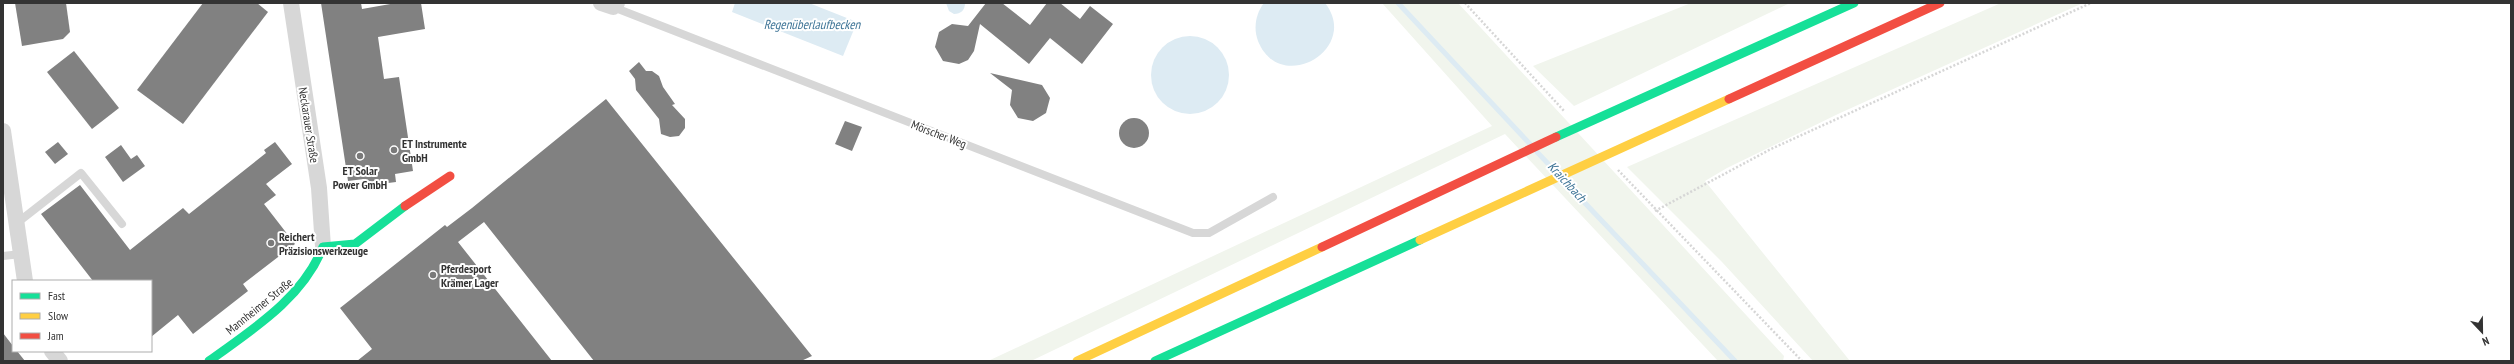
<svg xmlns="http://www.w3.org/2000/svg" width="2514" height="364" font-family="'PT Sans Narrow',sans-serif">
<rect width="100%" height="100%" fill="#fff"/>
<g fill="#f1f5ed">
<polygon points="1382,3 1458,3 1784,356 1783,361 1718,361 1505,134 1031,361 988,361 1492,126"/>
<polygon points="1691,3 1790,3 1574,106 1533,66"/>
<polygon points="2001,3 2083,3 1838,114 1727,168 1705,181 1850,361 1813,361 1722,262 1627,167"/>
</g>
<g fill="#ddebf3">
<polygon points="735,3 809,3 857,22 843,56 732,12"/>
<path d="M946 3H965C965 10 961 14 954 14L949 11Z"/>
<path d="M1264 3H1325C1361 49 1280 96 1258 41 1253 28 1256 13 1264 3Z"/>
<circle cx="1190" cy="75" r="39"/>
</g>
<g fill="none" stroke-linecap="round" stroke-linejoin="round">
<g stroke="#ddebf3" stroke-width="5">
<polyline points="1398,3 1530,144"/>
<polyline points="1537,152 1556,172"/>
<polyline points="1564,181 1735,361"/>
</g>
</g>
<g fill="#818181">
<polygon points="15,3 66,3 70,32 63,39 22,46"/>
<polygon points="203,3 257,3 268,12 183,124 137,90"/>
<polygon points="321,3 361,3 362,9 396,3 421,3 425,29 378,37 384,79 399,77 413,171 395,174 396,182 365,186 364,179 348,181"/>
<polygon points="986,3 1002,3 1030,25 1047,3 1060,3 1080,19 1090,6 1113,24 1082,64 1050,38 1029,64 980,24 974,51 968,60 959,64 943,61 935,47 939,32 952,24 968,26"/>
<polygon points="74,51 119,108 92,129 47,72"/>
<polygon points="639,62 646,71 652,71 659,76 663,87 675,104 672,105 685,119 685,128 679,136 670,137 661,134 659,119 636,90 635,79 629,71"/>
<polygon points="990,73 1042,85 1050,98 1046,113 1033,121 1018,118 1010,105 1012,90"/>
<polygon points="606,99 812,356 801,361 594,361 484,222 458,242 552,361 357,361 372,349 340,308 445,225 447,227 472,208"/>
<circle cx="1134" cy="133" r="15"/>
<polygon points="845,121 862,127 852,151 835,144"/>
<polygon points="58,142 68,154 55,164 45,152"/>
<polygon points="275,142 292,164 266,184 276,195 264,204 295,244 243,284 248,291 193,334 178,315 151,337 151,281 93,281 41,214 80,185 130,250 183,208 189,214 266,153 264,150"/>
<polygon points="121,145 131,159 137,155 145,166 123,182 105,157"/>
<polygon points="3,333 13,346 13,351 17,351 25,361 3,361"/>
</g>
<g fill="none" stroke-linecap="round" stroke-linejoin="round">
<g stroke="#d6d6d6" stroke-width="2.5" stroke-dasharray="2 2" stroke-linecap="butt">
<polyline points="1465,3 1565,112"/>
<polyline points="1618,170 1802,361"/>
<polyline points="1655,211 1771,149 2091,3"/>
</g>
<g stroke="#d7d7d7" stroke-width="8">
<polyline points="613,7 1193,233 1209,233 1273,197"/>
<polyline points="17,223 81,173 122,224"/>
<polyline points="3,256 21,254"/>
</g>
<g stroke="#d7d7d7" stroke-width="16">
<polyline points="291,3 319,188 323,247"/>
<polyline points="601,3 613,7 617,3"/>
<polyline points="3,131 25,281"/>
<polyline points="52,351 60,361"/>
</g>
<g stroke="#16e098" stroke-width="9">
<polyline points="1556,137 1854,3"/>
<path d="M209 361C253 329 302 299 323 247L355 244 405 206"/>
<polyline points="1155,361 1420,240"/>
</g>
<g stroke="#ffcf43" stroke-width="9">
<polyline points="1420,240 1729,99"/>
<polyline points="1077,361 1322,247"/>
</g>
<g stroke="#f24e42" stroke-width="9">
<polyline points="1729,99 1940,3"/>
<polyline points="405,206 450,176"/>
<polyline points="1322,247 1556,137"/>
</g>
</g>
<g fill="#7a7a7a" stroke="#fff" stroke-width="1.5">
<circle cx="394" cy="150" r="4"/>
<circle cx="360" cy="156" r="4"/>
<circle cx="271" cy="243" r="4"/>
<circle cx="433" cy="275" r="4"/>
</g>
<g text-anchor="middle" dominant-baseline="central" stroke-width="4" stroke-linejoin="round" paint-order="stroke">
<g font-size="12" fill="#333" stroke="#fff">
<text transform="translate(309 125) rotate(81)">Neckarauer Straße</text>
<text transform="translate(939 134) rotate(21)">Mörscher Weg</text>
<text transform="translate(259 306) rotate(-39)">Mannheimer Straße</text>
</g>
<g font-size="12" font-weight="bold" fill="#333" stroke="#fff" text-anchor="start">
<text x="402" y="143">ET Instrumente<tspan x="402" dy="14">GmbH</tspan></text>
<text x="360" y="170" text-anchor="middle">ET Solar<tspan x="360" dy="14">Power GmbH</tspan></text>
<text x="279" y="236">Reichert<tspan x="279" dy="14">Präzisionswerkzeuge</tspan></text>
<text x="441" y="268">Pferdesport<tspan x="441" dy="14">Krämer Lager</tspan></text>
</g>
<g font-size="13" font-style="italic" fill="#3f7597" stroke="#fff">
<text x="812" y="24">Regenüberlaufbecken</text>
<text transform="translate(1567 182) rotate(47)">Kraichbach</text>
</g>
</g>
<rect width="2514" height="364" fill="none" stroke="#333333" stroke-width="8"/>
<rect x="12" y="280" width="140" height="72" fill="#ffffff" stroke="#adadad"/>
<rect x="20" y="293" width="20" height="6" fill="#16e098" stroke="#adadad"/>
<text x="48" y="300" font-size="12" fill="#333333">Fast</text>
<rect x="20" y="313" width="20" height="6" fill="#ffcf43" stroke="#adadad"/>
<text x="48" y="320" font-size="12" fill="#333333">Slow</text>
<rect x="20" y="333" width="20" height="6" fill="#f24e42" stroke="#adadad"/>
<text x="48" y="340" font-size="12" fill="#333333">Jam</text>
<g transform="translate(2482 332) rotate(158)" stroke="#ffffff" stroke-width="3" paint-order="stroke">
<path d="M0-3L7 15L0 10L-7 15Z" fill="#333333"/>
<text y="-6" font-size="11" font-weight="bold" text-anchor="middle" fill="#333333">N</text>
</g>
</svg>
